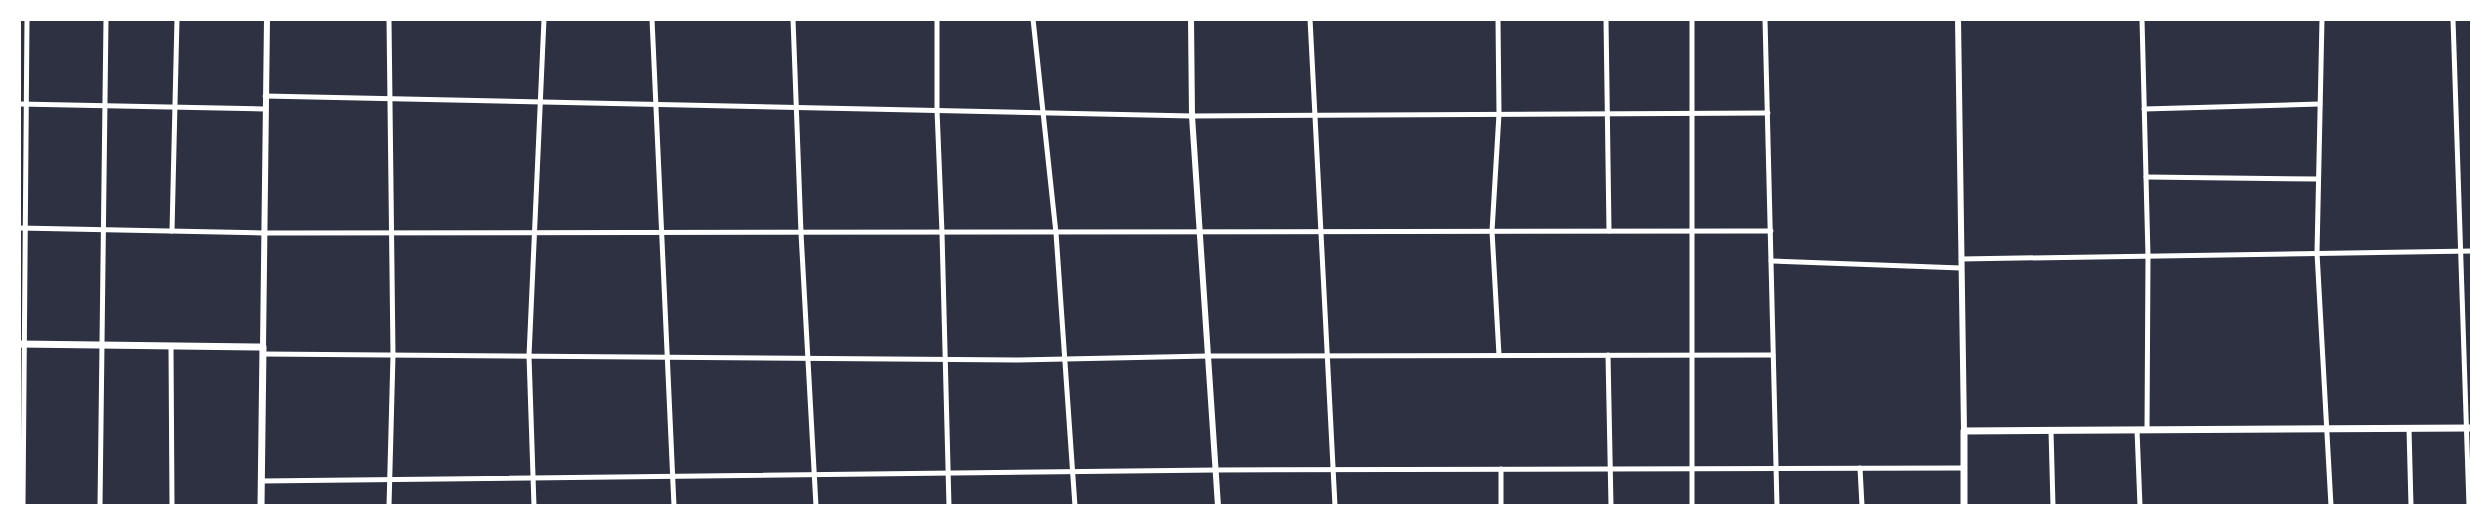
<svg xmlns="http://www.w3.org/2000/svg" width="2491" height="525" font-family="'Asap Condensed',sans-serif">
<rect width="100%" height="100%" fill="#2d3142"/>
<g fill="none" stroke-linecap="round" stroke-linejoin="round">
<g stroke="#fff" stroke-width="5">
<polyline points="389,19 393,355 389,506"/>
<polyline points="652,19 674,506"/>
<polyline points="793,19 801,233 816,506"/>
<polyline points="937,19 937,110 942,233 949,506"/>
<polyline points="1033,19 1056,233 1075,506"/>
<polyline points="1310,19 1335,506"/>
<polyline points="1498,19 1499,114 1492,231 1499,355"/>
<polyline points="1606,19 1609,231"/>
<polyline points="1692,19 1692,506"/>
<polyline points="1765,19 1777,506"/>
<polyline points="2142,19 2148,256 2147,430"/>
<polyline points="2322,19 2317,253 2331,506"/>
<polyline points="2453,19 2469,506"/>
<polyline points="265,96 1192,116 1768,113"/>
<polyline points="19,104 265,109"/>
<polyline points="2144,109 2320,104"/>
<polyline points="2146,177 2318,179"/>
<polyline points="19,228 263,233 1771,231"/>
<polyline points="172,231 177,19"/>
<polyline points="1961,259 2472,251"/>
<polyline points="1771,261 1961,268"/>
<polyline points="171,346 172,506"/>
<polyline points="263,354 1018,360 1208,356 1773,355"/>
<polyline points="1608,355 1611,506"/>
<polyline points="2409,429 2411,506"/>
<polyline points="2137,430 2140,506"/>
<polyline points="2051,431 2053,506"/>
<polyline points="1860,468 1862,506"/>
<polyline points="261,481 1216,470 1963,468"/>
<polyline points="23,506 27,19"/>
<polyline points="100,506 106,19"/>
<polyline points="534,506 529,356 544,19"/>
<polyline points="1501,506 1501,469"/>
</g>
<g stroke="#fff" stroke-width="6">
<polyline points="1191,19 1192,116 1218,506"/>
<polyline points="1958,19 1964,431"/>
<polyline points="263,347 267,19"/>
</g>
<g stroke="#fff" stroke-width="7">
<polyline points="19,344 263,347 261,506"/>
<polyline points="1964,506 1964,431 2472,428"/>
</g>
</g>
<rect width="2491" height="525" fill="none" stroke="#ffffff" stroke-width="42"/>
</svg>
